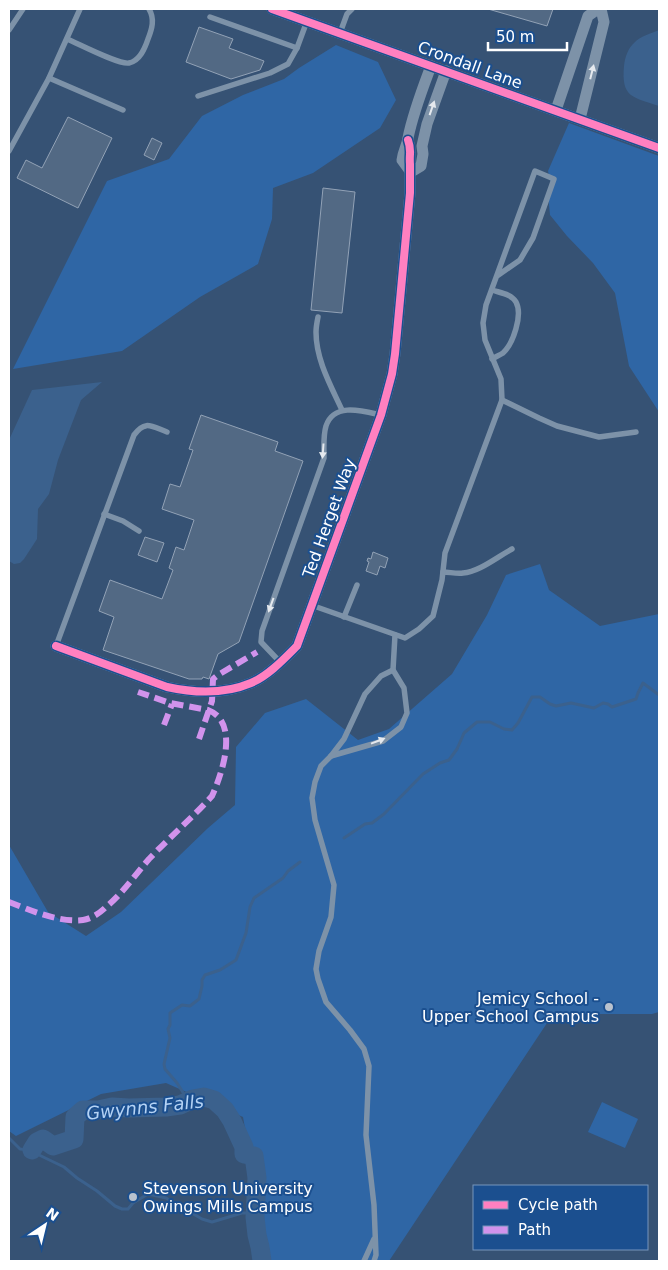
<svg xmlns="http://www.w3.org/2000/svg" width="668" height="1270" font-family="'DejaVu Sans',sans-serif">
<rect width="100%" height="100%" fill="#365274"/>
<g fill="#2f66a5">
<polygon points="336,45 378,62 396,100 380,128 313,173 273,188 272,219 258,264 200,297 122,351 13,369 107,181 169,159 202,116 243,95 284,79 299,68"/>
<polygon points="569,123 659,156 659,412 629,366 615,293 593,263 567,236 550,215 548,194 551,184 548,171"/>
<polygon points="540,564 549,590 600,626 659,614 659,1012 652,1014 553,1014 389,1261 268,1261 268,1258 243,1117 166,1083 101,1094 16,1136 9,1131 9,845 48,912 86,936 121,912 208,828 235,805 236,747 265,713 306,699 358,740 389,729 452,674 487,615 506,575"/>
<polygon points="602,1102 638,1119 625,1148 588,1132"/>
</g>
<g fill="#3b618d">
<path d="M659 30V106C633 97 621 98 624 66 625 57 628 48 635 42 639 37 652 33 659 30Z"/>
<polygon points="102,382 81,400 58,460 49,494 38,509 37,539 24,559 20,563 14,564 9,561 9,440 32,390"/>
</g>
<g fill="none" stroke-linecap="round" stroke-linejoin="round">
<g stroke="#3b618d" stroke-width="3">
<polyline points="344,838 365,824 372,823 384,814 423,774 440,763 449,760 457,749 461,740 464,733 477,722 490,722 504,729 512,730 518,723 532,697 540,697 550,704 556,706 571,703 594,708 603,703 608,704 612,707 636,699 638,693 643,683 659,695"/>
<polyline points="180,1105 184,1094 177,1083 165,1069 164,1064 170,1038 168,1029 170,1025 170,1013 182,1005 190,1006 199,999 202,986 202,980 205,975 220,970 236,960 246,933 250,907 254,898 283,878 288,871 300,862"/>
<polyline points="9,1138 20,1149 32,1150 39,1155 64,1167 77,1178 97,1191 115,1206 122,1209 128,1209 133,1203 148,1194 166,1198 202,1219 212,1222 242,1213 249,1213 255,1217"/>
</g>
<polyline stroke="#3b618d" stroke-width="19" points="32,1150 37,1142 43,1139 53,1146 74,1139 75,1117 83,1110 98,1110 112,1107 129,1108 166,1107 180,1105 193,1099 204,1097 214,1100 225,1110 232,1121 244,1147 244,1154 254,1156 257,1178 255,1217 257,1235 260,1247 262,1261"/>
</g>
<g fill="#526984" stroke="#92a2b6">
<polygon points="488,9 553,9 547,26"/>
<polygon points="199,27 233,39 229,48 264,61 260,70 231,79 186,62"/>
<polygon points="68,117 112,138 78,208 17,178 26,160 42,168"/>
<polygon points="152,138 162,143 154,160 144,155"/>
<polygon points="323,188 355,192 342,313 311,310"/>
<polygon points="201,415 278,442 275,451 303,461 239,642 218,654 209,679 203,677 202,679 189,679 103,650 114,617 99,611 110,580 162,599 173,570 169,568 176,547 184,550 194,520 162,509 170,484 180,487 193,450 189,449"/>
<polygon points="145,537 164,543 157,562 138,555"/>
<polygon points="373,552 388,558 385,568 380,566 377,575 366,571 369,562 367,561 368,558 371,559"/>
</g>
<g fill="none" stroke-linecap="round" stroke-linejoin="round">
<g stroke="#7d92a8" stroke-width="5.5">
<polyline points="210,17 297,48"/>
<polyline points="9,30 23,9"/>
<polyline points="340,33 347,14 352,9"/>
<path d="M67 39C79 44 119 65 129 63 140 61 145 48 148 39 152 29 155 19 149 9"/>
<polyline points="49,78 123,110"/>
<polyline points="198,96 270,73 288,64 297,48 307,21"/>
<polyline points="9,151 49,78 80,9"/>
<path d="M318 317C317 322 316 327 316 332 316 360 331 386 342 410"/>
<path d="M492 359C495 357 500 355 503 353 513 344 523 315 516 302 511 294 501 293 492 290"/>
<polyline points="502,400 539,418 557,426 599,437 636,432"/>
<polyline points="104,514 123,521 139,531"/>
<path d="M443 572C449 572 457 574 463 573 479 572 497 557 512 549"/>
<polyline points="311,605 405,638 419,629 433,616 442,580 445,553 502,400 501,379 485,340 483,323 486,305 535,171 554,179 533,238 520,260 497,276"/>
<polyline points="344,617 357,585"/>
<path d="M56 646 134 435C145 420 151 426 167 432"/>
<path d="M280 662 261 642 262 631 324 458C324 448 323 436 326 426 334 402 363 411 381 415"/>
<polyline points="331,756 383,741 401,727 407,713 404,688 393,670 395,635"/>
<polyline points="364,1261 374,1239"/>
<polyline points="374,1261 376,1255 374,1205 366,1135 369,1066 364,1049 350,1030 326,1002 318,979 316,969 319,951 331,917 334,885 315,820 312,798 315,782 321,766 331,756 344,739 365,694 381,676 393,670"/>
</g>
<g stroke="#7d92a8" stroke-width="11">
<polyline points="272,9 659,148"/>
<polyline points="556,110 588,16 598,9"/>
<polyline points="580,119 604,22 601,9"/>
<path d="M410 171 402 160C403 151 407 146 408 138 413 113 422 90 431 66"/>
<polyline points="411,172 421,166 423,154 422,146 427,124 446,71"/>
<path d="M56 646 167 687C194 693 225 694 251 683 268 676 284 659 297 646L381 415 392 374 395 354 410 193C410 183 410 174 410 164 409 153 412 151 408 140"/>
</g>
<g stroke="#d193ec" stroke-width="6" stroke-dasharray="12 6" stroke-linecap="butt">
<polyline points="164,725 172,704"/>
<polyline points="199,739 212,701 213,679 218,675 257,652"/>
<path d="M9 902C30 910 59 923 83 920 91 919 100 913 106 907 123 893 135 875 149 859 170 837 192 818 212 796 222 774 240 722 208 710L170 703 138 692"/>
</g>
<defs>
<g id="cycleway">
<polyline points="272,9 659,148"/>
<path d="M56 646 167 687C194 693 225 694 251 683 268 676 284 659 297 646L381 415 392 374 395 354 410 193C410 183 410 174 410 164 409 153 412 151 408 140"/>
</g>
</defs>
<use href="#cycleway" stroke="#1b4f8f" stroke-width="11"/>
<use href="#cycleway" stroke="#ff80c0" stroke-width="8"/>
</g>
<defs><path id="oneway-solid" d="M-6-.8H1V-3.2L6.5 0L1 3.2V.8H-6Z" transform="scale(1.25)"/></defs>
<g fill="#e5e9ee">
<use href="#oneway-solid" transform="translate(592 72) rotate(-76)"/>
<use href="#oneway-solid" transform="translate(432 108) rotate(-71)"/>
<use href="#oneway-solid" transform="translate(323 451) rotate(94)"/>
<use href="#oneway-solid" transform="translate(271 605) rotate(110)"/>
<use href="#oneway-solid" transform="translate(378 741) rotate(-21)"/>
</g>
<g fill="#b9c2ce" stroke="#1b4f8f" stroke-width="2">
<circle cx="609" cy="1007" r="5"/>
<circle cx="133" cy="1197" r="5"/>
</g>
<g text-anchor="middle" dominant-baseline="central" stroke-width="4" stroke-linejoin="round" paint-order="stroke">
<g font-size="16" fill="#fff" stroke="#1b4f8f">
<text transform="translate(470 65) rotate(20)">Crondall Lane</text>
<text transform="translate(329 518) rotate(-70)">Ted Herget Way</text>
</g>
<g font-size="16" fill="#fff" stroke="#1b4f8f" text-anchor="end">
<text x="599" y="998">Jemicy School -<tspan x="599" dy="18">Upper School Campus</tspan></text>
<text x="143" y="1188" text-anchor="start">Stevenson University<tspan x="143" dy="18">Owings Mills Campus</tspan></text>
</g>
<g font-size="18" font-style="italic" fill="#b5d3f5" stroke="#1b4f8f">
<text transform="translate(145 1107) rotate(-6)">Gwynns Falls</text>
</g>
</g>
<rect width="668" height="1270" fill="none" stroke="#ffffff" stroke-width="20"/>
<rect x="473" y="1185" width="175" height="65" fill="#1b4f8f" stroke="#7695bc"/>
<rect x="483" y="1201" width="25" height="8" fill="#ff80c0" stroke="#7695bc"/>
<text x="518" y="1210" font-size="15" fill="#ffffff">Cycle path</text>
<rect x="483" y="1226" width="25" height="8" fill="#d193ec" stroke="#7695bc"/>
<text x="518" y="1235" font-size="15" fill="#ffffff">Path</text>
<g transform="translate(45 1225) rotate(35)" stroke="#1b4f8f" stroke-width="4" paint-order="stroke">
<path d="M0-4L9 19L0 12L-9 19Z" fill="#ffffff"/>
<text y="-8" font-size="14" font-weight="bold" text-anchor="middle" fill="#ffffff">N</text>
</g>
<path d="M488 42v8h79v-8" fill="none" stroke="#ffffff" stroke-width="2.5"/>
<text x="496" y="42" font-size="15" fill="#ffffff" stroke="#1b4f8f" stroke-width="4" paint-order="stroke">50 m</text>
</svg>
